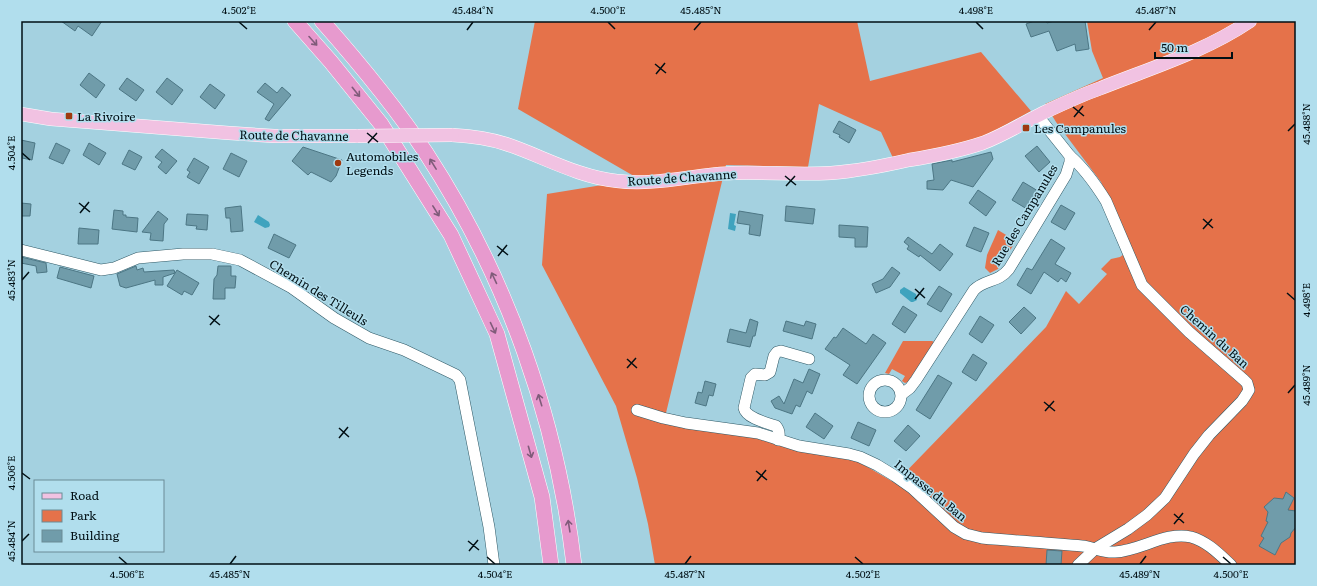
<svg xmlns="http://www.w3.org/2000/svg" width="1317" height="586" font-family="Literata,serif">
<rect width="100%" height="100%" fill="#a4d1e0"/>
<g fill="#e5724a">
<polygon points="535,21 857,21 870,81 981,52 1031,111 978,140 893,158 881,132 819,104 808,167 726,165 666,413 852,458 895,483 1046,327 1066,291 1079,304 1107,274 1101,269 1111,259 1120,257 1131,249 1101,182 1056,122 1045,104 1103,78 1092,51 1087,21 1296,21 1296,565 655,565 648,524 637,478 616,406 542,265 547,194 639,179 518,109"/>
<polygon points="998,230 1016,241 998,269 990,273 985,268 987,255"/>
<polygon points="903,341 932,341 936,343 908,382 905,383 902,381 905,376 892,369 889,374 885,373"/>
</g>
<g fill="#3fa3be">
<polygon points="730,213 736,214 734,225 736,226 735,231 728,229"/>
<polygon points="258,215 269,222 270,225 269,227 265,228 254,222"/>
<polygon points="904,287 916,294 917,300 913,302 911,302 900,293 900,290"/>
</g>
<g fill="#709caa" stroke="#4c7684">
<polygon points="61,21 102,21 92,36 78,26 75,31"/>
<polygon points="1034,21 1046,21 1047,23 1054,21 1085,21 1089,49 1076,51 1075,44 1057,51 1049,31 1031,37 1026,24"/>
<polygon points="89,73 105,85 96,98 80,85"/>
<polygon points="127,78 144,90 136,101 119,89"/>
<polygon points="167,78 183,90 172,105 156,92"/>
<polygon points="265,83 277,93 282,87 291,95 269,121 265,119 274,104 257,92"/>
<polygon points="210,84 225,95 215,109 200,97"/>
<polygon points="839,121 856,130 849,143 839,137 840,135 833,132"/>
<polygon points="21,140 35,143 32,160 22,158 23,153 21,153"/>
<polygon points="56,143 70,150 63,164 49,158"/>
<polygon points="89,143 106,153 99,165 83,155"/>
<polygon points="1037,146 1050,162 1039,172 1025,156"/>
<polygon points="303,147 342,160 336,176 331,182 311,172 308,175 292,161"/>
<polygon points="162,149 177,161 166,174 158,167 162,162 155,157"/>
<polygon points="129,150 142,157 135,170 122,164"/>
<polygon points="991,152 993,159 973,187 951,180 943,190 927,189 927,181 934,180 932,164 952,160 952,162"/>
<polygon points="231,153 247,161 239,177 223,169"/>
<polygon points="194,158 209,167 199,184 187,177 190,172 187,170"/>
<polygon points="1023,182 1038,191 1027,209 1012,200"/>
<polygon points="978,190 996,202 986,216 969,203"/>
<polygon points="21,203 31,204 30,216 21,216"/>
<polygon points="1061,205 1075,213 1065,230 1051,222"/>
<polygon points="241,206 243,231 231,232 230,218 226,218 225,208"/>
<polygon points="786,206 815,209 813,224 785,221"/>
<polygon points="114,210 123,211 123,215 126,215 126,217 138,218 137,232 112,229"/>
<polygon points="158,211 168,219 164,224 163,241 150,240 151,233 142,232"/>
<polygon points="739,211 763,215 760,236 749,234 750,225 737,223"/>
<polygon points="187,214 208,215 207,230 196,229 197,226 186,225"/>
<polygon points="839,225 868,227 867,247 855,247 855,238 839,237"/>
<polygon points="974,227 989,233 981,252 966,246"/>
<polygon points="79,228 99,230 98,244 78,244"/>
<polygon points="274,234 296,245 289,258 268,248"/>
<polygon points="908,237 932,254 940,244 953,254 940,271 920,255 919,257 907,249 909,246 904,242"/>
<polygon points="1051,239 1065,248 1055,264 1071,273 1066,282 1061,278 1058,282 1044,272 1031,294 1017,285 1027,268 1032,270"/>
<polygon points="21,257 46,263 47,272 37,273 36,266 21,263"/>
<polygon points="136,266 137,270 143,268 144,272 174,270 175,273 163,277 163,285 155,285 155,280 126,288 120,286 117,274"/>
<polygon points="218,266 231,266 231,276 236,276 235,288 225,288 225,299 213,299 214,279 217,275"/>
<polygon points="60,267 94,276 91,288 57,278"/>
<polygon points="892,267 900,273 890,287 876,293 872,284 883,279"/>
<polygon points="177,270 199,283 192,295 184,291 182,295 167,286"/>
<polygon points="939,286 952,294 941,312 927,304"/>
<polygon points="903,306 917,315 905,333 892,324"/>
<polygon points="1024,307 1036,318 1021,334 1009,322"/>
<polygon points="980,316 994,325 982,343 969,334"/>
<polygon points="750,319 758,322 755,336 753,336 750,347 727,342 730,329 746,333"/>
<polygon points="786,321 804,326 806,321 816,324 812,339 783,331"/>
<polygon points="843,328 866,344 873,334 886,343 857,384 843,375 850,365 825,349 834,337 836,338"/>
<polygon points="973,354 987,363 976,381 962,372"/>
<polygon points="809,369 820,374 812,394 807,391 800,407 796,405 792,414 775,408 771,401 779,396 784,404 794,379 803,383"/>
<polygon points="938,375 952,383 930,419 916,410"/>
<polygon points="705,381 716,384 713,396 709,395 706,406 695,403 698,392 702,393"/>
<polygon points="815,413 833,426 824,439 806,427"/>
<polygon points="858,422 876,430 869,446 851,438"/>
<polygon points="908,425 920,436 906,451 894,441"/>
<polygon points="1286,492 1294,498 1288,510 1296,511 1296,527 1291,533 1290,537 1281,543 1275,555 1259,546 1264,538 1261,536 1268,522 1266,521 1268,512 1264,507 1274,498 1283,499"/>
<polygon points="1047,550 1062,551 1061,565 1046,565"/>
</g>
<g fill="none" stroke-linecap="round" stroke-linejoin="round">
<defs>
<g id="minor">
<path d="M1070 156C1085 169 1096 185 1106 201L1142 285 1189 332 1244 380 1247 383 1249 390 1246 395 1242 401 1209 435 1194 454 1165 498 1147 515 1128 529 1095 549 1078 565"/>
<polyline points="21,250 101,270 114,268 138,258 183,254 212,254 240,260 292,288 334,318 369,338 404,350 456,375 460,380 489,527 494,565"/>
<circle cx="885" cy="396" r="16"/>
<path d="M902 394 910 388 916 380 974 290C985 279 998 283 1009 269L1066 175 1070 162V156L1038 116"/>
<path d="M637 410 663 418 686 423 758 433 799 446 849 454 860 457 877 465 895 476 912 488 954 527 966 534 982 538C1015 541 1049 543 1082 546 1093 547 1103 553 1115 552 1140 551 1166 531 1191 537 1208 542 1219 554 1231 565"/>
<path d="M778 440C780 435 780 431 776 426 767 423 746 418 744 408L751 378 755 374 765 375 770 372 774 356 777 352 781 351 809 359"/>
</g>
<g id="major">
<polyline points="21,114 51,119 229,133 274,136 358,136"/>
<path d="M452 135C470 136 488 138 506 144 542 156 578 177 617 181 656 186 695 174 734 173 766 172 798 175 831 173 857 171 883 166 909 160 934 156 959 151 983 143 1004 135 1023 123 1043 113 1062 104 1081 95 1101 88 1151 68 1204 52 1250 21"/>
</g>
<g id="highway">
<polyline points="295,21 331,62 381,124 451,235 497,334 542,497 551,565"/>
<path d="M322 21C359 63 395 106 426 153 507 277 557 419 574 565"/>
</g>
</defs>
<use href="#minor" stroke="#2f5966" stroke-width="12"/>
<use href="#major" stroke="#fff" stroke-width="14"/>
<use href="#highway" stroke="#fff" stroke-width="16"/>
<use href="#minor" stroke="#fff" stroke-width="11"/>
<use href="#major" stroke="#f1c2e2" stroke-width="13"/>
<use href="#highway" stroke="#e79ace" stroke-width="15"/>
<defs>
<polyline id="major-bridge" points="358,136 452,135"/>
</defs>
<use href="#major-bridge" stroke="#fff" stroke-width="14" stroke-linecap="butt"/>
<use href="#major-bridge" stroke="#f1c2e2" stroke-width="13"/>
</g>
<defs><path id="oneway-shaft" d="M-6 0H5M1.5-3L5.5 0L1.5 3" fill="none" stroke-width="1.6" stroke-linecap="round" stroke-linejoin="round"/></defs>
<g stroke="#805b7a">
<use href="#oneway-shaft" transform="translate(313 41) rotate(48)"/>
<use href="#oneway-shaft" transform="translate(356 92) rotate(51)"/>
<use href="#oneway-shaft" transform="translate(433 164) rotate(-122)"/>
<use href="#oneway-shaft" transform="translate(436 211) rotate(58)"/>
<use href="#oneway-shaft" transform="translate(494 278) rotate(-115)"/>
<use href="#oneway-shaft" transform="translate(493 328) rotate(65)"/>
<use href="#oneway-shaft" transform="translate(540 400) rotate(-107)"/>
<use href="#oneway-shaft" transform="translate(530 452) rotate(74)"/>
<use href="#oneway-shaft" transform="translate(569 526) rotate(-99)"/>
</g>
<path fill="none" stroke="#010f14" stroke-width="1.5" d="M239 22 247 29M608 22 615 29M976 22 983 29M467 30 473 22M694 30 701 22M1149 30 1156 22M655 64 666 73M656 74 665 63M1073 107 1084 116M1074 117 1083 106M1288 131 1295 124M367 133 378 142M368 143 377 133M22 153 30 160M785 176 796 185M786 186 795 176M79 203 90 212M80 213 89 202M1203 219 1213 228M1203 229 1212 219M497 246 508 255M498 256 507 245M22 280 29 272M915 289 925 298M1287 293 1295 300M915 299 924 288M209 316 220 325M210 325 219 315M627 359 637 368M627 368 636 358M1288 393 1295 385M1044 402 1055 411M1045 411 1054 401M339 428 349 437M339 438 348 427M756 471 767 480M22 473 30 479M757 481 766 470M1174 514 1184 523M1174 524 1183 513M22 541 29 534M468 541 479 550M469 551 478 540M119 557 127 564M487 557 495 564M855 557 863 564M1223 557 1231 564M230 564 236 556M685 564 691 556M1140 564 1146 556"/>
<g fill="#9f390f" stroke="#b1deed" stroke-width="1.5">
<rect x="65" y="112" width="8" height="8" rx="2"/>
<rect x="1022" y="124" width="8" height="8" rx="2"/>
<circle cx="338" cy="163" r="4"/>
</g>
<g text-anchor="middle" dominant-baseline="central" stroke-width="3" stroke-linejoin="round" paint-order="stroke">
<g font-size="12" fill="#010f14" stroke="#b1deed" text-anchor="start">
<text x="77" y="116">La Rivoire</text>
<text x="1034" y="128">Les Campanules</text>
<text x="346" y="156">Automobiles<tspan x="346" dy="14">Legends</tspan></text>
</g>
<g font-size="12" fill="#010f14" stroke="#b1deed">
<text transform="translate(294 135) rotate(1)">Route de Chavanne</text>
<text transform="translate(682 177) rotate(-4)">Route de Chavanne</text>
<text transform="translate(1024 215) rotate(-59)">Rue des Campanules</text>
<text transform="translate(319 292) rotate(32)">Chemin des Tilleuls</text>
<text transform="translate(1215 336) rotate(42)">Chemin du Ban</text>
<text transform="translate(931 490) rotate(39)">Impasse du Ban</text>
</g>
</g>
<rect width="1317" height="586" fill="none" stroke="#b1deed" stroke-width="44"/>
<rect x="34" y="480" width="130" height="72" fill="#b1deed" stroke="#6b8b96"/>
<rect x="42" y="493" width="20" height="6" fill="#f1c2e2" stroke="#6b8b96"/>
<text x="70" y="500" font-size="12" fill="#010f14">Road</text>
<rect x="42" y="510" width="20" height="12" fill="#e5724a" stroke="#6b8b96"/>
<text x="70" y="520" font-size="12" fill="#010f14">Park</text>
<rect x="42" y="530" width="20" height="12" fill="#709caa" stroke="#6b8b96"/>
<text x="70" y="540" font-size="12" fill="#010f14">Building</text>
<path d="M1155 52v6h77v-6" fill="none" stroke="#010f14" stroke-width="2"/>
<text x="1161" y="52" font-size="12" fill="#010f14" stroke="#b1deed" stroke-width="3" paint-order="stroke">50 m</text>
<rect x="22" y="22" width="1273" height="542" fill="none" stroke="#010f14" stroke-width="1.5"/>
<g font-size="10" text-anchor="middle" fill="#010f14">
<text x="239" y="14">4.502°E</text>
<text x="473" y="14">45.484°N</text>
<text x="608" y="14">4.500°E</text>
<text x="701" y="14">45.485°N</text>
<text x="976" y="14">4.498°E</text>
<text x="1156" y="14">45.487°N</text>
<text transform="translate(1306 124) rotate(-90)" y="4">45.488°N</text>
<text transform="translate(11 153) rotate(-90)" y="4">4.504°E</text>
<text transform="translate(11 280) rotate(-90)" y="4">45.483°N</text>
<text transform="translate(1306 300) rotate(-90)" y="4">4.498°E</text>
<text transform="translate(1306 385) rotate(-90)" y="4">45.489°N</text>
<text transform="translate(11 473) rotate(-90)" y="4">4.506°E</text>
<text transform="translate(11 541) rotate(-90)" y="4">45.484°N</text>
<text x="127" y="578">4.506°E</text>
<text x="230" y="578">45.485°N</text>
<text x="495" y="578">4.504°E</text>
<text x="685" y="578">45.487°N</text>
<text x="863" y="578">4.502°E</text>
<text x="1140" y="578">45.489°N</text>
<text x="1231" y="578">4.500°E</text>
</g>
</svg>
